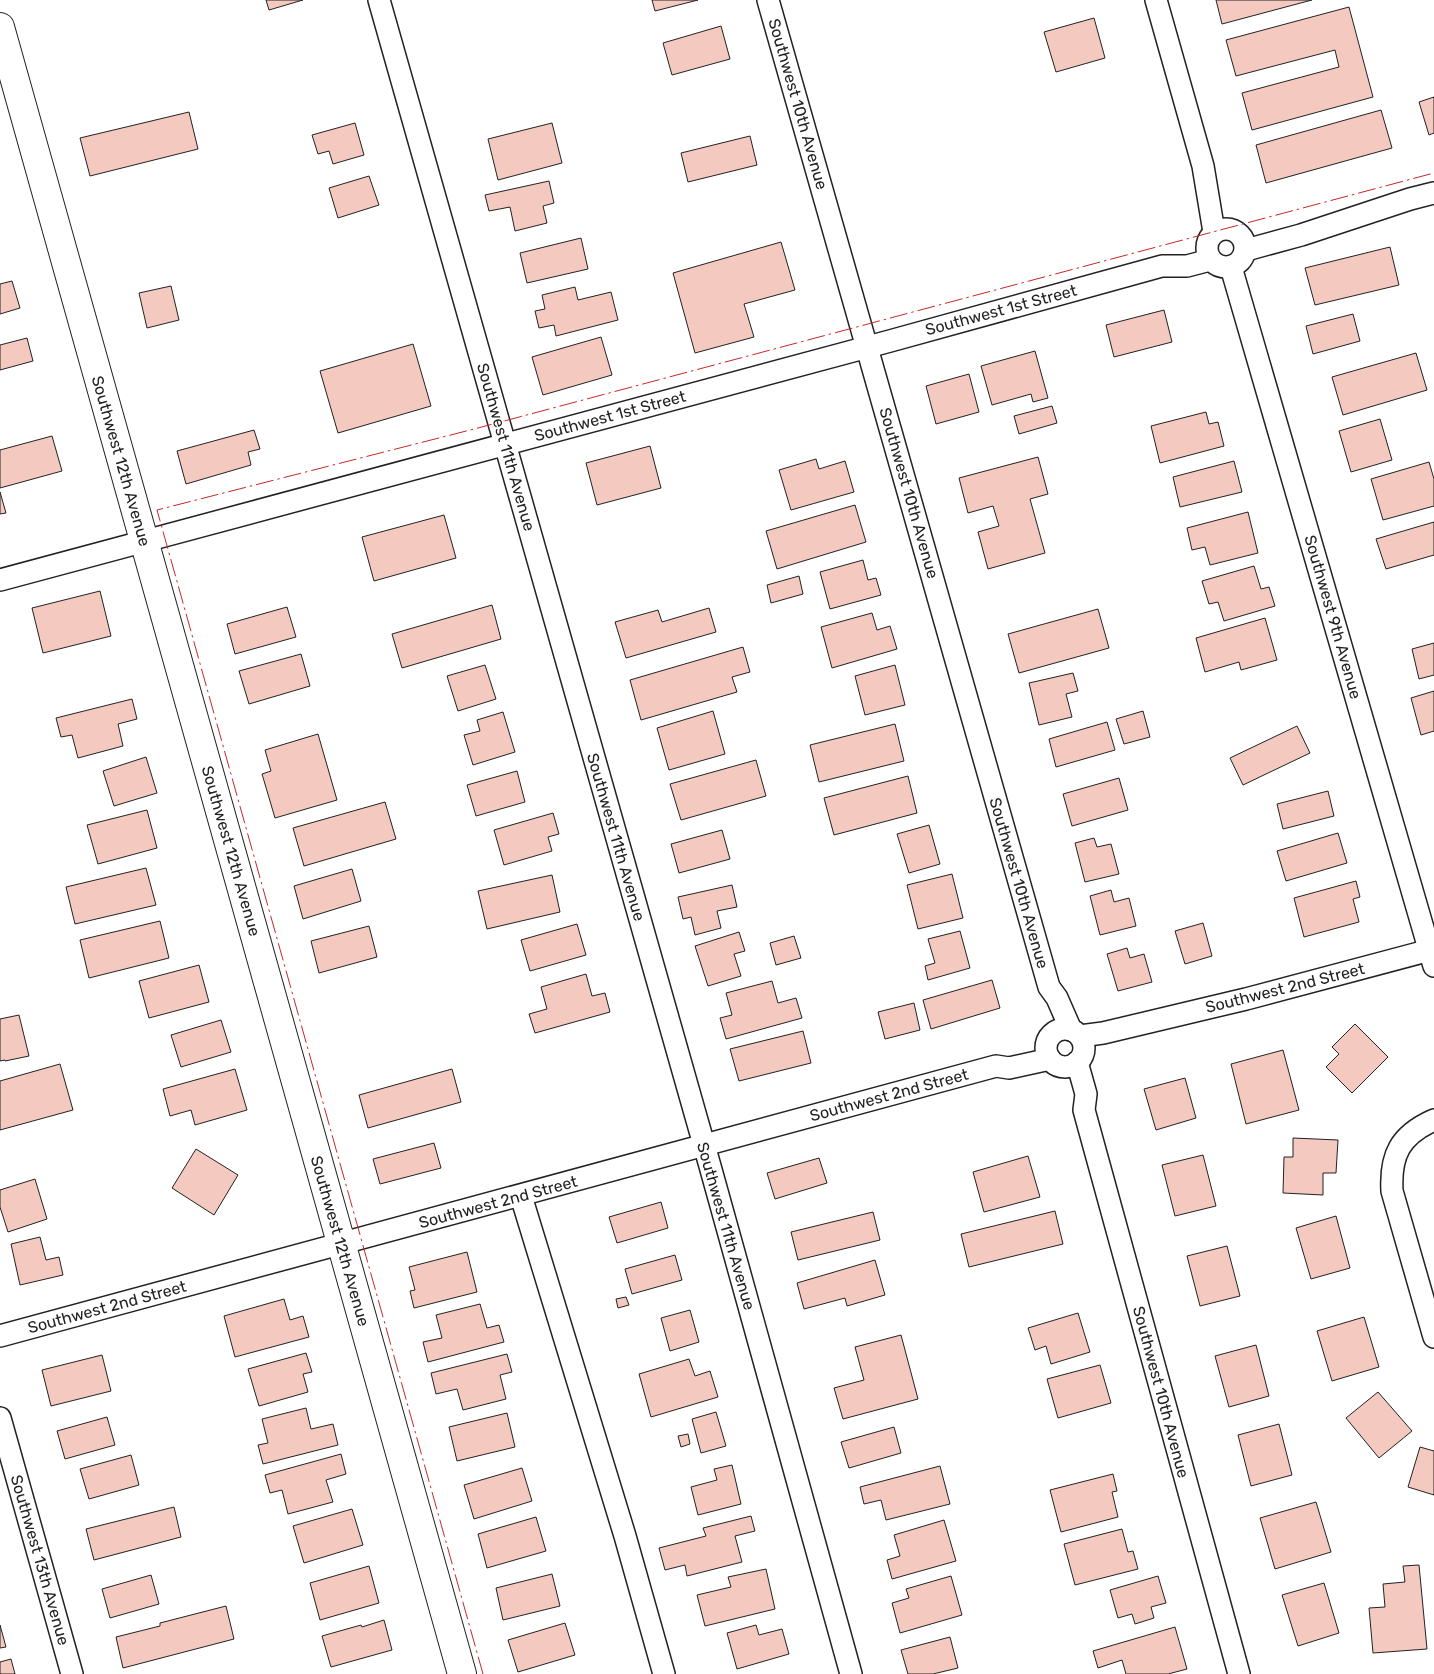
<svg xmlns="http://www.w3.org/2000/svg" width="1434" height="1674" font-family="Rubik,sans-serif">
<rect width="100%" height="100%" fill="#fff"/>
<g fill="#f3c9c0" stroke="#222">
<polygon points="266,0 303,0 269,10"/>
<polygon points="652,0 698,0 655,11"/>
<polygon points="1216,0 1312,0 1222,24"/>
<polygon points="1349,7 1373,97 1252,130 1242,93 1339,67 1335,50 1236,76 1226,40"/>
<polygon points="1094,18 1105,58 1056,72 1044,32"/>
<polygon points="721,26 730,59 672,75 663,43"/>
<polygon points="1434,97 1434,133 1429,135 1419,102"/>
<polygon points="1381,110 1392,148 1266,183 1256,145"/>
<polygon points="189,112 198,149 90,176 80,138"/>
<polygon points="355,123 364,155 333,164 329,151 318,154 312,135"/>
<polygon points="552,123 562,163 498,180 488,139"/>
<polygon points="750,136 757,165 688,182 681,153"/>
<polygon points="369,176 379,205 338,218 329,188"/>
<polygon points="549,181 554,203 543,206 547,223 515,231 510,207 489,211 485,195"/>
<polygon points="581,238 588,269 527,283 520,253"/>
<polygon points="781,242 795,290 744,304 754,337 695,353 673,273"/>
<polygon points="1390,247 1399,285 1315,305 1305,268"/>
<polygon points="12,281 20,308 0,314 0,284"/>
<polygon points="171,286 179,320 147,328 139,293"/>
<polygon points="575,287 578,300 611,292 618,320 556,336 554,325 539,328 535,311 545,309 542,295"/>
<polygon points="1164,310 1172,342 1114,357 1106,325"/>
<polygon points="1353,314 1360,341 1313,354 1306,326"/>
<polygon points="601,337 612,375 543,395 532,357"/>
<polygon points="27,338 33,361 0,370 0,345"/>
<polygon points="413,344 431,406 338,433 320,371"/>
<polygon points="1035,351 1048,398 1033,402 1031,394 992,405 981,366"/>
<polygon points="1416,353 1427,390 1343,415 1332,377"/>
<polygon points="969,374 979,412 936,424 926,386"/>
<polygon points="1052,406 1057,423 1019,434 1014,416"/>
<polygon points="1206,412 1209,424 1218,422 1224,446 1160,463 1151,426"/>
<polygon points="1380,419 1392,460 1351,472 1339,431"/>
<polygon points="254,430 260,449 248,452 251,465 186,484 177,451"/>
<polygon points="52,436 62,471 0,488 0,450"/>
<polygon points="650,446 661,488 597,505 586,463"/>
<polygon points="1038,457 1048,494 1030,499 1045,553 988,569 978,532 999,526 993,506 968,513 959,478"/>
<polygon points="816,459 819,469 845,461 854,492 791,510 779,470"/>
<polygon points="1234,461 1242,492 1180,507 1173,477"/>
<polygon points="1429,462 1434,479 1434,506 1383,520 1371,479"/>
<polygon points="0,492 6,513 0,514"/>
<polygon points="855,505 866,542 777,569 766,531"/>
<polygon points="1248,512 1258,553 1210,565 1205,547 1192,550 1187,528"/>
<polygon points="444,515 456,558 374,581 362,537"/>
<polygon points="1434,522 1434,555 1386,569 1376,539"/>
<polygon points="863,560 868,580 876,578 881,595 830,609 820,572"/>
<polygon points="1254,566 1261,589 1269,587 1275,606 1224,621 1218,602 1209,604 1202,581"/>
<polygon points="799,576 803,594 771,603 767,585"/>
<polygon points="100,591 111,636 43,653 32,608"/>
<polygon points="492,605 501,639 402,668 392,634"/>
<polygon points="287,607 296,637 235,654 227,624"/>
<polygon points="709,608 716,632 626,658 615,622 658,610 662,622"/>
<polygon points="1098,609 1109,648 1019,673 1008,634"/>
<polygon points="872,613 877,630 890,626 897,649 832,668 821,627"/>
<polygon points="1265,618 1277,660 1241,670 1239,662 1205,672 1196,638"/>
<polygon points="1434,643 1434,675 1419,679 1412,649"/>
<polygon points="743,647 750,672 732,677 737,692 641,720 630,680"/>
<polygon points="301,654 310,686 249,704 239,671"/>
<polygon points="485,665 496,699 458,711 447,676"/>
<polygon points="895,665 905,705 865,715 855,676"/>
<polygon points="1073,673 1078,691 1066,694 1072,717 1039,725 1029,683"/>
<polygon points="1434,691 1434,731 1421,735 1411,698"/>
<polygon points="132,699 137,719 118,724 123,746 78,758 72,735 61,737 56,718"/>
<polygon points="713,711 725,754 669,770 657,728"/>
<polygon points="1143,711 1150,737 1124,744 1116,719"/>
<polygon points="503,712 515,752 473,765 464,735 480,731 477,720"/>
<polygon points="1107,722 1115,750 1056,767 1049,739"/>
<polygon points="895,724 904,761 819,782 810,745"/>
<polygon points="1297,726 1310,753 1243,785 1230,758"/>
<polygon points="318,734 337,800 275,818 262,774 271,771 265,750"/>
<polygon points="146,757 157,793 114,806 103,771"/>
<polygon points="756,760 766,796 681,820 670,784"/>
<polygon points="517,771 525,802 476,816 467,785"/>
<polygon points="908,776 917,813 834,835 824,798"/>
<polygon points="1119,778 1128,810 1072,826 1063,794"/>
<polygon points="1328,791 1334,816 1283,829 1277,804"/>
<polygon points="385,802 396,839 304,866 293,828"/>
<polygon points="147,810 157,848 98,864 87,825"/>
<polygon points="553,813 559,834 548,837 552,851 504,865 494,830"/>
<polygon points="929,825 940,864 909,873 897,834"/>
<polygon points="722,830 730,859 679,873 671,844"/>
<polygon points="1338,833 1347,863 1286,881 1277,851"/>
<polygon points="1094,838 1097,847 1111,844 1119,874 1085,882 1075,843"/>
<polygon points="146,868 156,905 75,924 66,887"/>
<polygon points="352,869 361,901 303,919 294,886"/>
<polygon points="952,874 963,918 918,929 907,885"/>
<polygon points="552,875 560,912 487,929 478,891"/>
<polygon points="1356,881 1360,897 1353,899 1359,922 1304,937 1294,898"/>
<polygon points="732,885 737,907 717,911 721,928 695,935 691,917 683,919 678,897"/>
<polygon points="1111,890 1114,902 1129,898 1136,926 1100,935 1090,896"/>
<polygon points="160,921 169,958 89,978 80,940"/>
<polygon points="1203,923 1212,956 1185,964 1175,931"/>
<polygon points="577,924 586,955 530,971 521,940"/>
<polygon points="369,926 377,957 319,973 311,941"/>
<polygon points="960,931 970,968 928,980 925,966 935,963 928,939"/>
<polygon points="739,932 745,951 734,954 741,976 708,986 695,946"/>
<polygon points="794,936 801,958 776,965 770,943"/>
<polygon points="1127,948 1130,958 1144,954 1152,982 1118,991 1107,954"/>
<polygon points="199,965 209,1002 149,1018 139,981"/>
<polygon points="586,974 592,996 605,993 610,1012 535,1033 529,1014 547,1009 541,987"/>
<polygon points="992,980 1000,1008 931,1029 923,1000"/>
<polygon points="772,981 778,1003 796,998 802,1018 726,1039 720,1018 732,1015 726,993"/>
<polygon points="914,1003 920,1030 885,1039 878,1012"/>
<polygon points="19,1015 29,1056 5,1061 5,1060 0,1061 0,1019"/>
<polygon points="221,1020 231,1052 181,1067 171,1035"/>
<polygon points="1355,1024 1388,1057 1352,1093 1326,1067 1339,1054 1332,1047"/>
<polygon points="803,1031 811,1063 739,1081 730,1049"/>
<polygon points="1283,1050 1299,1110 1246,1124 1231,1064"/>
<polygon points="60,1064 73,1110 0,1130 0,1081"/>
<polygon points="235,1069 247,1110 195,1125 191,1110 170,1116 163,1089"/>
<polygon points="452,1069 461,1102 368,1128 359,1095"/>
<polygon points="1185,1078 1196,1118 1156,1130 1144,1089"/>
<polygon points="1293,1138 1338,1140 1336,1173 1323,1173 1323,1195 1283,1193 1284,1157 1293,1157"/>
<polygon points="434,1143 441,1168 380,1184 373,1159"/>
<polygon points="196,1149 238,1175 214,1215 172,1188"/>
<polygon points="1203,1155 1216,1206 1175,1216 1162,1165"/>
<polygon points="1028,1156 1040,1197 984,1212 973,1172"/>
<polygon points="819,1158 827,1183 775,1199 767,1173"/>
<polygon points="35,1179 47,1219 8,1232 0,1207 0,1190"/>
<polygon points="661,1202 668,1228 617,1243 609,1217"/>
<polygon points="1055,1211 1063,1244 969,1267 961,1234"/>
<polygon points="873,1212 880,1240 798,1260 791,1232"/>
<polygon points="1336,1216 1350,1268 1311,1279 1296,1228"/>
<polygon points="40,1237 46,1260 59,1257 63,1275 20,1285 11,1244"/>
<polygon points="1227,1246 1240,1296 1200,1306 1187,1256"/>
<polygon points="467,1252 477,1292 414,1308 410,1291 415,1290 409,1267"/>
<polygon points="675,1255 682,1280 632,1294 625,1269"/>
<polygon points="875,1260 885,1295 847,1306 845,1298 804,1309 797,1283"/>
<polygon points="626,1297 629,1305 618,1308 616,1299"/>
<polygon points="284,1299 290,1320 303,1316 309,1337 235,1357 224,1316"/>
<polygon points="480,1304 487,1328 499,1325 504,1342 428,1362 423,1342 442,1338 436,1315"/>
<polygon points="690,1310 699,1342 670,1351 661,1318"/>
<polygon points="1078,1313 1090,1352 1051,1364 1046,1346 1035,1350 1028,1328"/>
<polygon points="1364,1317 1379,1367 1332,1381 1317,1331"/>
<polygon points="901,1335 918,1399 843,1419 834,1388 864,1380 855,1347"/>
<polygon points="1256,1345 1269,1396 1229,1407 1215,1356"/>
<polygon points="306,1353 312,1372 303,1374 308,1392 259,1406 248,1369"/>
<polygon points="507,1354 512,1372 500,1375 506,1399 463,1410 457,1389 436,1394 431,1373"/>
<polygon points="102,1355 111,1391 51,1406 42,1370"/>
<polygon points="689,1359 695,1376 710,1371 718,1397 651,1417 639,1374"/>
<polygon points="1100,1365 1111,1403 1058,1418 1047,1379"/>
<polygon points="1378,1392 1412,1431 1379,1458 1346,1418"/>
<polygon points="306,1408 311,1429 333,1424 338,1445 263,1464 258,1445 268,1443 262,1419"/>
<polygon points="716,1412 726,1446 701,1453 692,1419"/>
<polygon points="507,1413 515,1447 457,1461 449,1427"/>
<polygon points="107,1417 115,1445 65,1459 57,1431"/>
<polygon points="1279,1424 1292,1475 1251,1486 1238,1435"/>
<polygon points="894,1427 901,1453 849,1468 841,1442"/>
<polygon points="688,1434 690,1444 681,1447 678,1436"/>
<polygon points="1420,1447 1434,1451 1434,1495 1408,1487"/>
<polygon points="341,1454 346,1474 326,1480 333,1502 288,1514 282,1490 270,1493 265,1475"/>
<polygon points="131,1455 139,1485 89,1499 80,1469"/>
<polygon points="732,1465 741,1504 698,1515 691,1487 717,1480 714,1469"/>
<polygon points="940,1466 950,1504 886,1520 881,1500 864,1504 860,1487"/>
<polygon points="522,1468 532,1501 474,1519 464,1485"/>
<polygon points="1113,1474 1117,1491 1112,1492 1118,1517 1061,1532 1050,1490"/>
<polygon points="1316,1502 1331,1552 1275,1569 1260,1518"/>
<polygon points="174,1507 181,1537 94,1560 86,1529"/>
<polygon points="352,1509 363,1545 304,1563 293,1526"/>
<polygon points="751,1516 755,1531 735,1536 742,1562 687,1576 685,1565 665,1570 659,1548 706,1536 703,1528"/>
<polygon points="536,1517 546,1551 487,1568 478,1534"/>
<polygon points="944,1520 956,1561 892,1579 887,1560 900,1556 894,1535"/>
<polygon points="1122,1529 1128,1552 1133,1551 1138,1569 1075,1585 1064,1544"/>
<polygon points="1419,1565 1427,1649 1373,1653 1369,1608 1385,1607 1383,1584 1405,1582 1403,1566"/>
<polygon points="369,1566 379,1603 320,1620 310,1583"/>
<polygon points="766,1569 775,1609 705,1626 697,1595 731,1587 728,1577"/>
<polygon points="552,1574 560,1606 503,1620 496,1588"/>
<polygon points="151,1575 159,1604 110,1618 102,1589"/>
<polygon points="951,1576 962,1615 900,1633 892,1603 909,1598 906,1589"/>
<polygon points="1158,1576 1166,1603 1151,1607 1154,1618 1135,1624 1132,1614 1118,1618 1110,1590"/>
<polygon points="1324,1583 1339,1633 1298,1646 1282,1595"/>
<polygon points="226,1606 234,1639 123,1668 116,1637 160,1626 160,1623"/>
<polygon points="384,1620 392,1650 331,1667 322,1636 361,1625 362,1627"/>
<polygon points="565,1623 575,1655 518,1672 508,1640"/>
<polygon points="0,1625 6,1647 0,1648"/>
<polygon points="756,1625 759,1635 782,1629 789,1654 737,1669 727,1633"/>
<polygon points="1175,1627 1187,1669 1168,1674 1126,1674 1122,1660 1098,1668 1093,1651"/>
<polygon points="950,1637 958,1668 933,1674 908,1674 901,1650"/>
<polygon points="11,1659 15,1674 0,1674 0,1662"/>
</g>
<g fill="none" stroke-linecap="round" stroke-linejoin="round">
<defs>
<g id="minor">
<polyline points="379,0 710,1166 851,1674"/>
<polyline points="768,0 1049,987 1057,998 1071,1030"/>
<polyline points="1156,0 1203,166 1214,232"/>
<circle cx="1226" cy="248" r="19"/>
<polyline points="1246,250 1301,235 1410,199 1434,193"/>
<polyline points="1231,267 1434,966"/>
<polyline points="0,580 890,341 1162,266 1187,266 1210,260"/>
<circle cx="1065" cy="1048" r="19"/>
<polyline points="1080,1036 1103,1033 1246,999 1434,949"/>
<polyline points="1077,1062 1086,1094 1084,1110 1239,1674"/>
<path d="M1434 1120C1400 1135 1390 1155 1392 1191L1434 1337"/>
<polyline points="521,1196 625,1536 664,1674"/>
<polyline points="0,1336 996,1066 1009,1068 1050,1059"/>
<polyline points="0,1418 72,1674"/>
</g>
<polyline id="tertiary" points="0,27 462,1674"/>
</defs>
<use href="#minor" stroke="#222" stroke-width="24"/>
<use href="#tertiary" stroke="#222" stroke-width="30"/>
<use href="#minor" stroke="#fff" stroke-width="21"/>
<use href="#tertiary" stroke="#fff" stroke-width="28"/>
<polyline stroke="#c62828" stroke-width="1" stroke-dasharray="18 4 2.5 4" stroke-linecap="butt" points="483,1674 157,510 478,428 1434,173"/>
</g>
<g text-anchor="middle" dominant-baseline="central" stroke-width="4" stroke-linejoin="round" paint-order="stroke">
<g font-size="16" fill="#222" stroke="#fff">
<text transform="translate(798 104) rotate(74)">Southwest 10th Avenue</text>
<text transform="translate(1001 310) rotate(-15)">Southwest 1st Street</text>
<text transform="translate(610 416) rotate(-15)">Southwest 1st Street</text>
<text transform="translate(506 447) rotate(74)">Southwest 11th Avenue</text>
<text transform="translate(121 461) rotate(74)">Southwest 12th Avenue</text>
<text transform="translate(909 493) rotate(74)">Southwest 10th Avenue</text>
<text transform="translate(1333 617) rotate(74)">Southwest 9th Avenue</text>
<text transform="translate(616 837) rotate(74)">Southwest 11th Avenue</text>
<text transform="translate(231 851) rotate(74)">Southwest 12th Avenue</text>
<text transform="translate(1019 883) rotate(74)">Southwest 10th Avenue</text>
<text transform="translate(1285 988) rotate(-14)">Southwest 2nd Street</text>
<text transform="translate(889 1095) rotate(-15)">Southwest 2nd Street</text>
<text transform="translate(498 1202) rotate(-15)">Southwest 2nd Street</text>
<text transform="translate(726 1226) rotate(74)">Southwest 11th Avenue</text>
<text transform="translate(340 1241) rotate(74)">Southwest 12th Avenue</text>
<text transform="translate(107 1307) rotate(-15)">Southwest 2nd Street</text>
<text transform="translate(1161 1392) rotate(75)">Southwest 10th Avenue</text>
<text transform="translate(40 1560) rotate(74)">Southwest 13th Avenue</text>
</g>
</g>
</svg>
